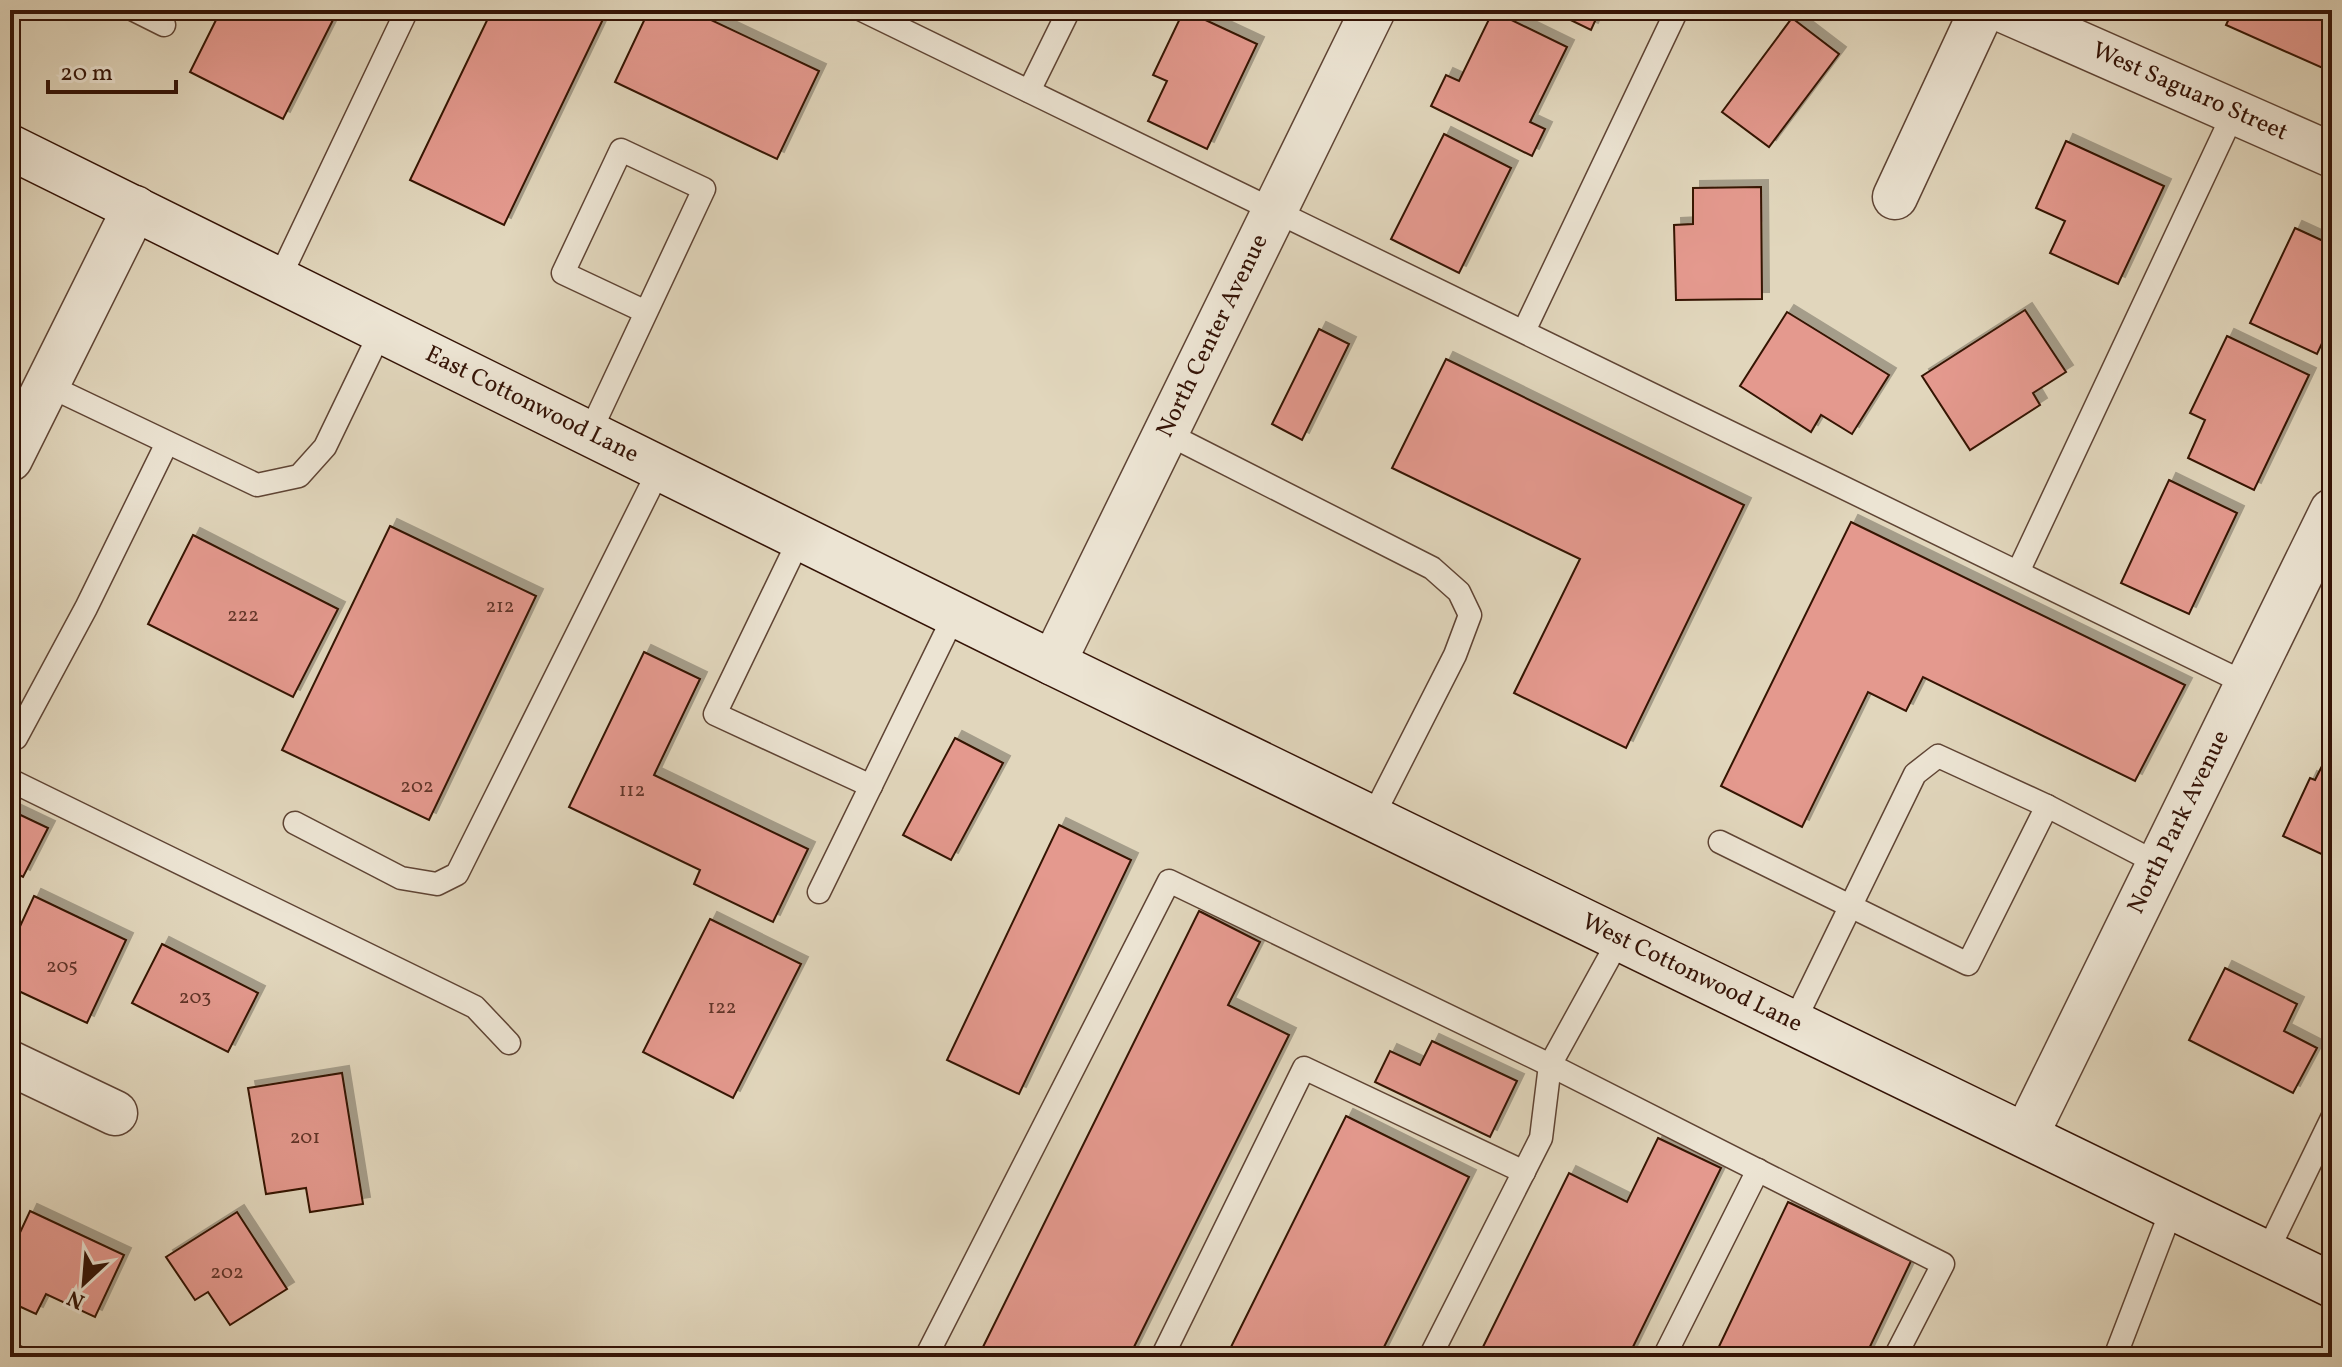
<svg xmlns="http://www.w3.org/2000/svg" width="2342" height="1367" font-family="Vollkorn,serif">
<defs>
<filter id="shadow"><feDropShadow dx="7" dy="-7" stdDeviation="0" flood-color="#0004"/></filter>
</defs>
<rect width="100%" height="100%" fill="#e1d6bc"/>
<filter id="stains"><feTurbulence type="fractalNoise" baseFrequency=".0025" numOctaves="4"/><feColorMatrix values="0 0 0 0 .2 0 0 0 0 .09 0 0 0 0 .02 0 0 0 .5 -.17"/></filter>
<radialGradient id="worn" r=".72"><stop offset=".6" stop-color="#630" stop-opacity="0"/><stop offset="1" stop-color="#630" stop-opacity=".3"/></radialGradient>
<g fill="#e4998e" stroke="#341306" stroke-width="2" filter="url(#shadow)">
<polygon points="221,10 338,10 283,119 190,72"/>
<polygon points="492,10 599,10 606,13 504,225 410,180"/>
<polygon points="649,10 690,10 819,71 777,159 615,82"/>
<polygon points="1184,10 1257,44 1207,149 1148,121 1167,81 1153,75"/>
<polygon points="1550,10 1600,10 1591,30"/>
<polygon points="2233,10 2332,10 2332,54 2325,69 2226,25"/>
<polygon points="1493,11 1567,47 1530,122 1545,129 1532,156 1431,106 1446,75 1459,81"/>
<polygon points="1792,18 1839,54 1769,147 1722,112"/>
<polygon points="1444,134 1511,168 1459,273 1391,239"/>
<polygon points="2066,141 2164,186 2118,284 2050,253 2065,221 2036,208"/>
<polygon points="1761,187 1762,299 1676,300 1674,225 1693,224 1693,188"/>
<polygon points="2295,228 2332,245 2332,322 2317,354 2250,323"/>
<polygon points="2025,310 2066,372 2033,393 2040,405 1970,450 1922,376"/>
<polygon points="1787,312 1889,375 1852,434 1821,415 1811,432 1740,386"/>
<polygon points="1319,329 1349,344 1302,440 1272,424"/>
<polygon points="2227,336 2309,375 2254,490 2188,458 2205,420 2190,413"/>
<polygon points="1446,359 1744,505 1626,748 1514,693 1580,559 1392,468"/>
<polygon points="2169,480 2237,513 2189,614 2121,583"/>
<polygon points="1851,522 2185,685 2135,781 1923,677 1906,711 1868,692 1802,827 1721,786"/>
<polygon points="390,526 536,596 429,820 282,750"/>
<polygon points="193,535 338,609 293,697 148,624"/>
<polygon points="644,652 700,679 654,775 808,849 773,922 694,884 700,870 569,807"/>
<polygon points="955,738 1003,763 951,860 903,835"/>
<polygon points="2332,746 2332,859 2283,836 2310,778 2315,780"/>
<polygon points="10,810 48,828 23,877 10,870"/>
<polygon points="1059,825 1131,860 1019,1094 947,1060"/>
<polygon points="34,896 126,940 87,1023 10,987 10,948"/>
<polygon points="1199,911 1260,942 1228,1005 1289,1035 1129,1357 978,1357"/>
<polygon points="710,919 801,964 733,1098 643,1052"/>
<polygon points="162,944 258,993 228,1052 132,1003"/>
<polygon points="2225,968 2297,1004 2284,1031 2317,1048 2293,1093 2189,1040"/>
<polygon points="1432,1041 1517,1081 1490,1137 1375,1082 1390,1051 1420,1065"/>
<polygon points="342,1073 363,1204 310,1212 306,1188 266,1194 248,1088"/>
<polygon points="1346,1116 1469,1177 1379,1357 1226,1357"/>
<polygon points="1658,1138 1721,1168 1628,1357 1478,1357 1569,1173 1627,1202"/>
<polygon points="1788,1202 1911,1261 1865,1357 1714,1357"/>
<polygon points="30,1211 124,1255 95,1317 46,1294 36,1314 10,1302 10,1254"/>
<polygon points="237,1212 287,1289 230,1325 208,1292 195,1300 166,1257"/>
</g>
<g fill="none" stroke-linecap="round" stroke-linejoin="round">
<defs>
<g id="service">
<polyline points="134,10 164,25"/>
<polyline points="862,10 2247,684"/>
<polyline points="1029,91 1069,10"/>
<polyline points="279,279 407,10"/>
<polyline points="1524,331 1677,10"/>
<polyline points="47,385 257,485 299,476 325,447 381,331"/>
<polyline points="1166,433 1432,568 1459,592 1470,615 1455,655 1372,818"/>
<polyline points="589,434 704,189 621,150 563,273 646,312"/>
<polyline points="800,538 715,714 871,786"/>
<polyline points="2018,572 2234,112"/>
<polyline points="16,738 86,608 167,443"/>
<polyline points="10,780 475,1007 509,1043"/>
<polyline points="295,823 401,878 437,884 457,874 660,468"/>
<polyline points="1720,842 1968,964 2047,806"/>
<polyline points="819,892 955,614"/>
<polyline points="1794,1022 1915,774 1938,756 2047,806 2159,864"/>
<polyline points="2267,1252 2332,1118"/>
<polyline points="10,1353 17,1357"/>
<polyline points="926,1357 1169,881 1550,1065 1943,1264 1895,1357"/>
<polyline points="1162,1357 1304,1068 1524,1172"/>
<polyline points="1430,1357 1541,1138 1550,1065 1620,938"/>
<polyline points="1664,1357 1758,1170"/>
<polyline points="2115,1357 2173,1206"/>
</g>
<g id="minor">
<path id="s1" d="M2003 10 2332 155"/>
<polyline points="1895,197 1982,10"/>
<polyline points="10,459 135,208"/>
<path id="s2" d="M1053 663 1373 10"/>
<polyline points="10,1063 115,1113"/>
<path id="s3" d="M2026 1135 2332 511"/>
</g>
<g id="secondary">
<path id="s4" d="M10 147 1053 663 2332 1285"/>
</g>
</defs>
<use href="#service" stroke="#5f4434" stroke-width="25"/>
<use href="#minor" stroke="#5f4434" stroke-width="47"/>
<use href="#secondary" stroke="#341306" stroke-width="47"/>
<use href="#service" stroke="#ece4d3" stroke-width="22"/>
<use href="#minor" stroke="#ece4d3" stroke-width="44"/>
<use href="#secondary" stroke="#ece4d3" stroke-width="44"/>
</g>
<g text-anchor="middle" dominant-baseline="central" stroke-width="6" stroke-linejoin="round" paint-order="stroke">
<g font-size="20" fill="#603428">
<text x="500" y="607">212</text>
<text x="243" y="616">222</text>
<text x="417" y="787">202</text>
<text x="632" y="791">112</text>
<text x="62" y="967">205</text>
<text x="195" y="998">203</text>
<text x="722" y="1008">122</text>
<text x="305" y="1138">201</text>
<text x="227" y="1273">202</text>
</g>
<g font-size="24" fill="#341306" stroke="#ece4d3">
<text stroke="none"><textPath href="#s1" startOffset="204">West Saguaro Street</textPath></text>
<text stroke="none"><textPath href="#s2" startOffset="364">North Center Avenue</textPath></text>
<text stroke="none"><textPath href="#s4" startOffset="582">East Cottonwood Lane</textPath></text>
<text stroke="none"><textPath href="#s3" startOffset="348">North Park Avenue</textPath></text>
<text stroke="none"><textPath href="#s4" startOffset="1874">West Cottonwood Lane</textPath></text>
</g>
</g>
<rect width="2342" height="1367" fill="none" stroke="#e1d6bc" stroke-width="40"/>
<rect x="12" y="12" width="2318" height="1343" fill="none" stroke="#341306" stroke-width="4"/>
<rect x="20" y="20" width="2302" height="1327" fill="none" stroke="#341306" stroke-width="2"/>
<g transform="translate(84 1283) rotate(206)" stroke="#ece4d3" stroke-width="6" paint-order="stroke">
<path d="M0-6L14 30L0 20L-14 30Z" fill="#341306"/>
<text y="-12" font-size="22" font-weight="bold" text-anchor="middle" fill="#341306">N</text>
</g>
<path d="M48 80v12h128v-12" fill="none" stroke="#341306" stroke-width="4"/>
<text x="60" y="80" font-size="24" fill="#341306" stroke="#ece4d3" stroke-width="6" paint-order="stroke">20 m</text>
<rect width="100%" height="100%" filter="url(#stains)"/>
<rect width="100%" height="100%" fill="url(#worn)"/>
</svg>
